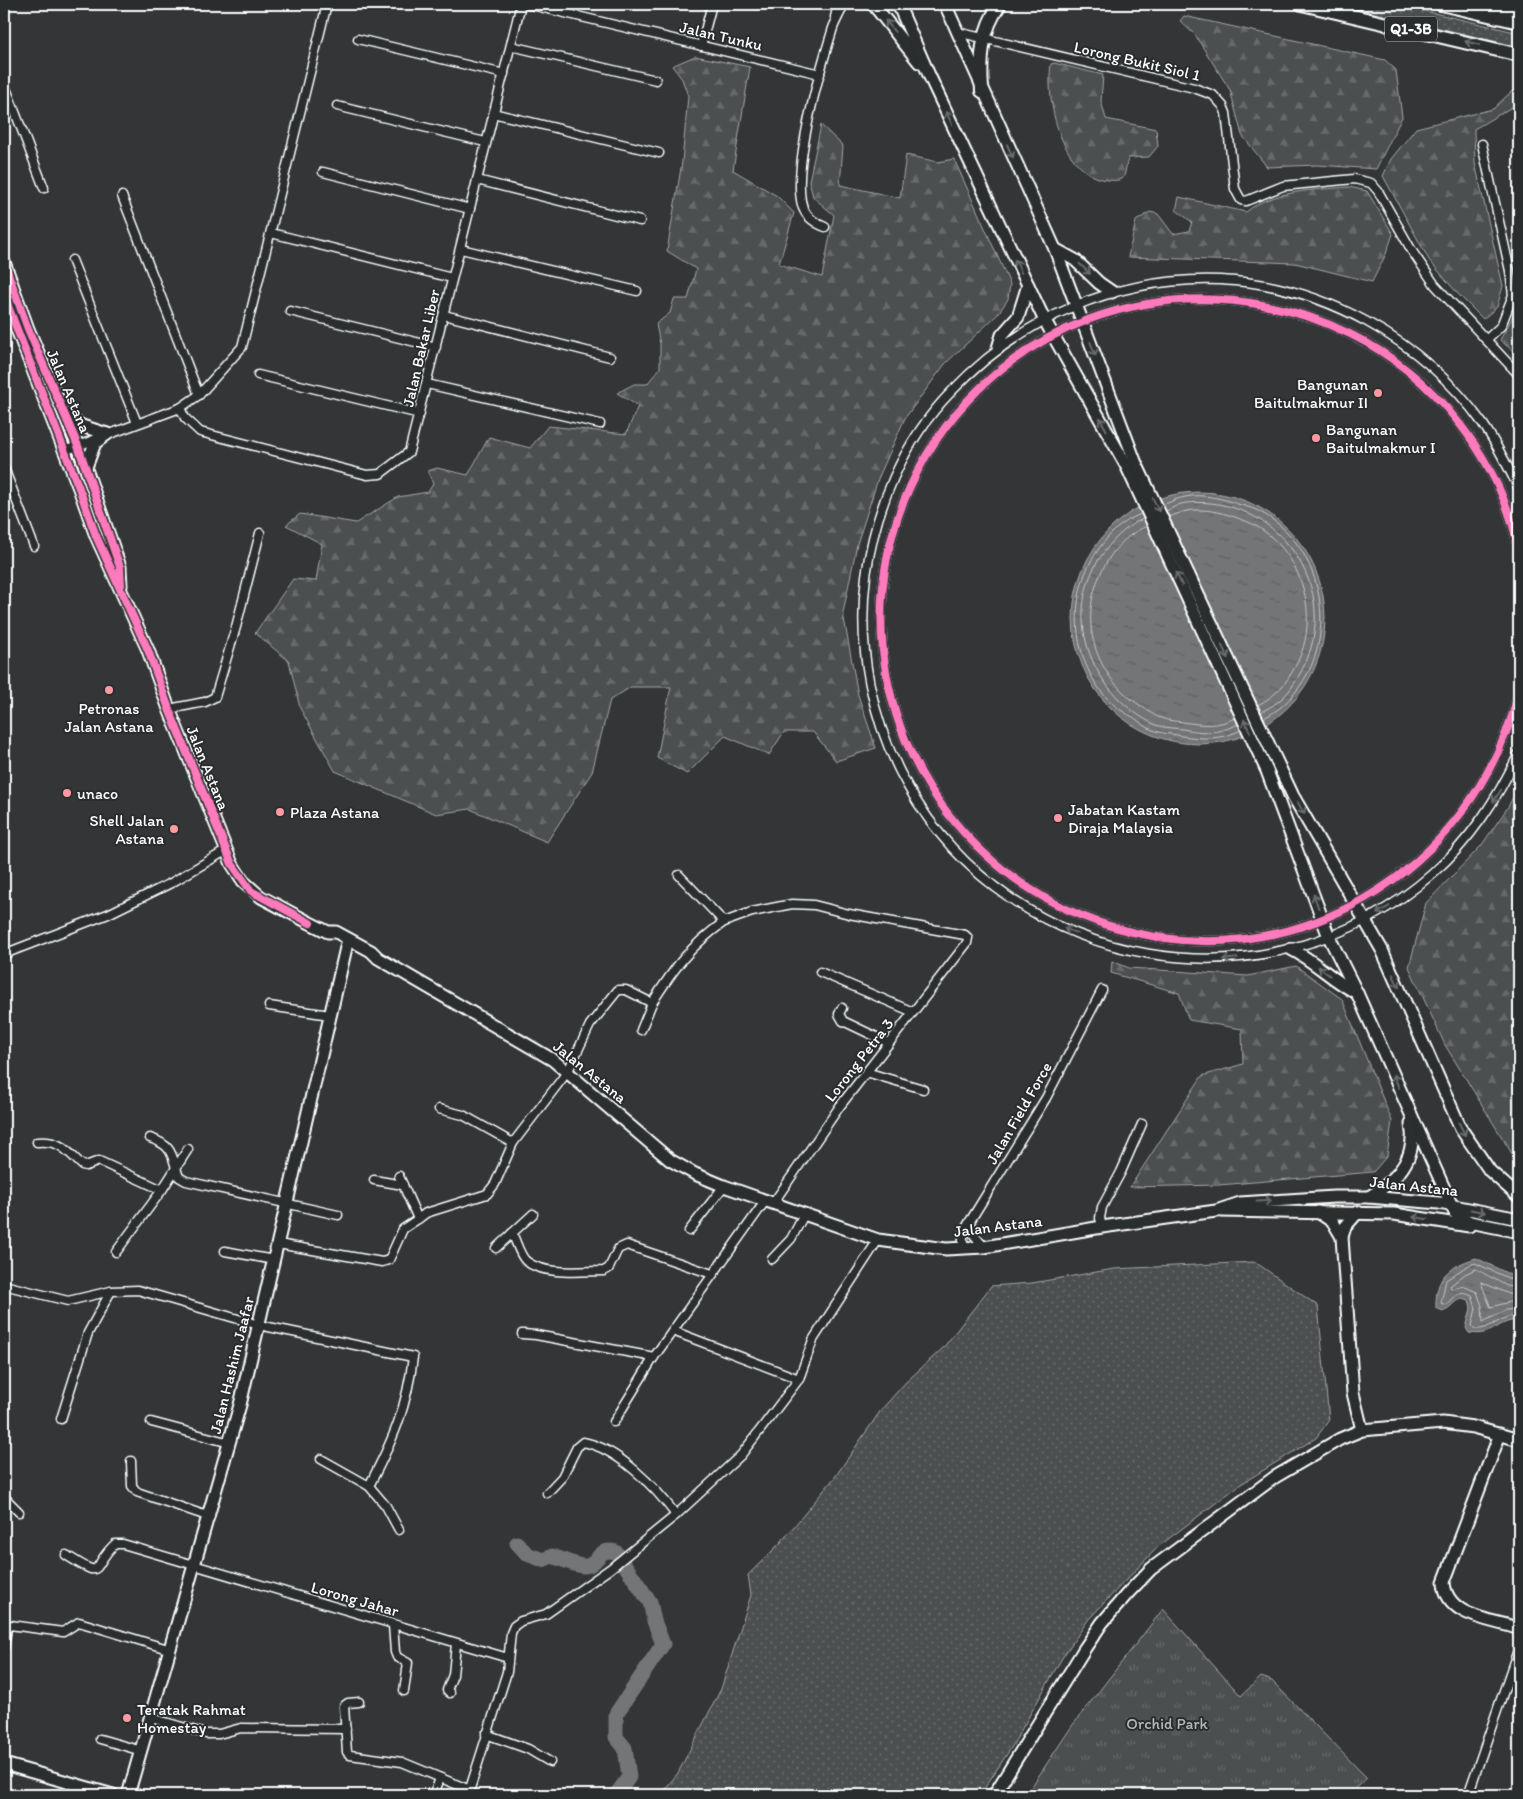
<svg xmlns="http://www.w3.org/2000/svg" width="1523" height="1799" font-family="Itim,sans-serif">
<defs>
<pattern id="grass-dots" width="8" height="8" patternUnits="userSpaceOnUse" patternTransform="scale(1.25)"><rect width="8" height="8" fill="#4c4f50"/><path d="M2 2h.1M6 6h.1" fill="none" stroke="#67696a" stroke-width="1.8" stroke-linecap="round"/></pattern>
<pattern id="forest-firs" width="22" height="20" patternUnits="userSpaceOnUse" patternTransform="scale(1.25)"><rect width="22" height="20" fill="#4c4f50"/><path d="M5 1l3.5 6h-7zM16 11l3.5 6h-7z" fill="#67696a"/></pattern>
<pattern id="park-tufts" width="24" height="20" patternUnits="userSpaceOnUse" patternTransform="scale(1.25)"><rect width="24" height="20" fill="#4c4f50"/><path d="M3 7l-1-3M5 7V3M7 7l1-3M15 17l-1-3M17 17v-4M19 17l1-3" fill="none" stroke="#67696a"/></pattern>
<pattern id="water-ripples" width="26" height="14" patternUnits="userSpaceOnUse" patternTransform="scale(1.25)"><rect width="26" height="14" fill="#737576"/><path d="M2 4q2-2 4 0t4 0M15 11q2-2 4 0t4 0" fill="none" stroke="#606061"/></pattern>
</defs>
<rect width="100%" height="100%" fill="#333536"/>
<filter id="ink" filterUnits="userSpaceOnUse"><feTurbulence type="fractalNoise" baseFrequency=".02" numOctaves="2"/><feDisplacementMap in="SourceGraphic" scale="10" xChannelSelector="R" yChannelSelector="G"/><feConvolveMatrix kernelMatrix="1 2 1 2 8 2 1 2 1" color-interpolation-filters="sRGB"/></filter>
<g filter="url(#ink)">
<g fill="url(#grass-dots)" stroke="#a6a7a8">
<polygon points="1337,4 1395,4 1519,33 1519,47"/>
<polygon points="1255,1262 1318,1306 1329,1420 1316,1438 1241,1484 1159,1546 1125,1581 1088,1620 1062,1658 1011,1748 980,1795 660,1795 678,1773 721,1689 751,1595 748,1575 781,1542 835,1477 881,1410 905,1383 943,1348 991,1286 1032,1283 1114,1269"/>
</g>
<g fill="url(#forest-firs)" stroke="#a6a7a8">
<polygon points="1184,16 1385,60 1396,70 1402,117 1376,169 1317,165 1267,167 1242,135 1230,90 1195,35 1180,21"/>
<polygon points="695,56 750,67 733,170 777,196 794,213 779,264 822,277 834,215 813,197 809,181 821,125 843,146 840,185 900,198 906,155 938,162 954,159 1010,284 1008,299 998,314 945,364 905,418 878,479 857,544 843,613 858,695 876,748 836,761 813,732 784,732 769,755 725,736 687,774 657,758 671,687 631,687 610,700 592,772 547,842 470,809 436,814 335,771 300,708 289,661 255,633 293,579 316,581 322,544 286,525 300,514 356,523 398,497 428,492 433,484 428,471 437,468 468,475 489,437 530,448 548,426 626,434 638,406 617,393 634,384 647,384 660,368 660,344 656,324 670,313 674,299 688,299 696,269 667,251 682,162 688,96 682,79 672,66"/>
<path d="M1054 63 1103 75 1101 101 1106 119 1156 129 1158 146 1149 157 1128 158 1124 177 1119 180C1064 186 1045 106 1051 64Z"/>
<polygon points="1519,90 1519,103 1474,129 1475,163 1503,286 1497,307 1483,319 1458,294 1429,260 1383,176 1391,159 1416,128 1493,109 1512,91"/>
<path d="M1349 187 1367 191 1393 234 1386 254 1372 282 1295 263 1128 257 1136 221 1150 212 1158 214 1173 234 1189 231 1192 222 1176 210 1179 197 1246 212C1272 190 1316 190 1349 187Z"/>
<polygon points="1519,305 1519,356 1500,340"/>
<polygon points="1519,785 1519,1165 1445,1045 1409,967 1426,903 1481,846 1508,807"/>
<polygon points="1112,961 1129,968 1248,976 1296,966 1342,999 1392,1121 1387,1156 1373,1172 1219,1185 1130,1187 1202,1076 1243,1064 1242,1029 1189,1020 1179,993 1111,973"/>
</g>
<polygon fill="url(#park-tufts)" stroke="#a6a7a8" points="1163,1609 1241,1696 1261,1677 1272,1681 1367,1778 1347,1795 1026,1795 1072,1726"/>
<g fill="url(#water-ripples)" stroke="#abacad">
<circle cx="1199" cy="618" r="126"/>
<path d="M1476 1258 1519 1279V1320C1495 1321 1495 1337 1469 1333L1466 1328 1471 1308 1469 1300C1456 1295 1454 1307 1443 1311L1436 1308C1435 1278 1447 1267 1476 1258Z"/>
</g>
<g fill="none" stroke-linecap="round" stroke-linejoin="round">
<g stroke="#c7c8c8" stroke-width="1">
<path d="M1163 505C1170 502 1178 498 1185 497 1203 493 1224 499 1241 505 1248 507 1256 509 1262 513 1317 543 1336 619 1308 673 1296 694 1285 707 1264 718"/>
<path d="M1166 511C1173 508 1180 503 1187 503 1277 494 1345 589 1302 670 1291 691 1283 701 1261 712"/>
<path d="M1141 514C1120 522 1106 537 1094 556 1066 601 1073 669 1114 705 1120 710 1127 714 1133 717 1140 722 1148 729 1156 731 1164 734 1174 734 1182 736 1204 739 1221 740 1241 730"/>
<path d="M1169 517C1175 515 1181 512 1187 511 1202 508 1221 512 1235 517 1242 520 1250 522 1256 526 1303 553 1321 618 1296 665 1286 684 1277 695 1258 705"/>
<path d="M1143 519C1124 527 1111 542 1099 559 1061 621 1094 696 1156 725 1164 728 1174 728 1183 729 1203 733 1219 734 1238 724"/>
<path d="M1147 526C1130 533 1117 545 1108 560 1075 612 1091 674 1141 706 1147 710 1154 716 1161 718 1168 721 1176 721 1183 722 1202 725 1217 727 1235 718"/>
<polygon points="1481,1282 1516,1297 1517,1300 1491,1307"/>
<path d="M1519 1283 1475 1263 1467 1266 1446 1280 1441 1303 1446 1305C1455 1295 1459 1290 1472 1296L1476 1308 1472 1326 1475 1329C1491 1331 1500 1315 1519 1315"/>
<polyline points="1519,1289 1507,1286 1476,1269 1465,1274 1450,1286 1452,1289 1463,1286 1477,1292 1482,1306 1483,1322 1506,1310 1519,1309"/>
</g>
<path stroke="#737576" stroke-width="15" d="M517 1543 527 1554 543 1560 552 1556C562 1559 573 1565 583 1566 599 1567 596 1546 616 1552L650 1602 654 1621 663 1644 616 1714V1737L625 1748 629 1777 616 1795"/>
<defs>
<g id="street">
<polyline points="527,4 820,74"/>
<polyline points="835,17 838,4"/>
<polyline points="957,32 1194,88 1213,95 1223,106 1226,113 1235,189 1241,200 1246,201 1283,186 1354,179 1371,183 1378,191 1412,251 1435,285 1519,375"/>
<polyline points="358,39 504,74"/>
<polyline points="511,46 656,80"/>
<polyline points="701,46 712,4"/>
<polyline points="4,83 44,188"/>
<polyline points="337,106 485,142"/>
<polyline points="493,113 659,153"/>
<polyline points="1482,144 1510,271 1513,295 1501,326 1486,340"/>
<polyline points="323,172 470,209"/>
<polyline points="477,180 640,221"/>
<polyline points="122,196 199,395"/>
<path d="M825 227C815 223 807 218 803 208 790 173 821 66 833 28 836 20 841 12 844 4"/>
<polyline points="271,233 452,278"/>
<polyline points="461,249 637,291"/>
<polyline points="72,260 137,423"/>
<polyline points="290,311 436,347"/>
<polyline points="444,315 610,357"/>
<polyline points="258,375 420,414"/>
<polyline points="427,384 600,424"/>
<polyline points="180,408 185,418 200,432 367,475 380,474 409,452 521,4"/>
<polyline points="64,451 180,408 199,395 242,347 327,4"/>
<polyline points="4,468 34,546"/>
<path d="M1519 489C1508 467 1497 444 1483 424 1423 340 1322 284 1220 280 1117 276 1021 318 951 392 903 441 875 509 866 576 857 648 871 721 907 785 1012 973 1270 1017 1432 874 1471 840 1497 799 1519 753"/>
<path d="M1519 550C1500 458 1434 375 1350 334 1178 250 975 323 903 503 885 549 878 601 883 651 890 711 912 768 949 815 991 868 1046 906 1110 926 1291 983 1473 873 1519 692"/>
<polyline points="169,709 205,702 215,697 236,627 260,533"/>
<polyline points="724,922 752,912 792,904 814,905 849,914 965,935 968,938 967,943 840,1106 774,1202"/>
<polyline points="4,954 108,914 171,883 227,850"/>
<polyline points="820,972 913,1012"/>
<polyline points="269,1006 330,1015"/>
<polyline points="842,1008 839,1014 843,1021 889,1043"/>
<polyline points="641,1030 652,1003"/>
<polyline points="866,1072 923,1089"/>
<polyline points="439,1109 463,1115 513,1143"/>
<path d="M150 1138C174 1146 171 1155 179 1177L186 1181 338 1215"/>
<path d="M37 1142C60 1140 66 1150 82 1165L86 1166 99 1161 162 1190"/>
<polyline points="399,1176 418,1219"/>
<polyline points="374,1180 403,1185"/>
<polyline points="970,1221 974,1235 984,1247"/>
<polyline points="1102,1227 1100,1218 1102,1207 1121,1172 1142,1124"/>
<polyline points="689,1231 724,1186"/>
<path d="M512 1233C516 1241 520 1256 526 1261 544 1276 583 1271 604 1271L609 1268 618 1249 627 1245 712 1274"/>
<path d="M278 1244 382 1262 389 1260 403 1229 418 1219 426 1213 487 1194 495 1184 513 1143 568 1071 590 1025 618 990H626L652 1003C675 967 689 947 724 922L679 875"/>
<polyline points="496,1248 533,1214"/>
<polyline points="963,1249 963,1236 967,1226 1046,1098 1102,990"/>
<polyline points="225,1251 274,1260"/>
<polyline points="116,1252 162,1190 188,1149"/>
<polyline points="772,1259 791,1239 805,1213"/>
<path d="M4 1285 68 1301 111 1291 138 1290 259 1325 413 1357C407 1408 393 1440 369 1486"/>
<polyline points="673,1331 799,1379"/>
<polyline points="522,1334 536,1335 654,1357"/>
<polyline points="61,1419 88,1333 111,1291"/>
<polyline points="151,1422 230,1443"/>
<polyline points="614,1422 654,1357 766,1200"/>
<polyline points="321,1459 369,1486 386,1506 399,1530"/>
<polyline points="131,1461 132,1486 137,1492 210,1517"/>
<path d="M547 1493 562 1477 577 1447 583 1442C618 1448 656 1488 676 1515"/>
<polyline points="4,1497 19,1512"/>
<path d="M66 1555C107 1581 89 1568 115 1544H123L508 1658"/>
<polyline points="393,1625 395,1652 397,1657 408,1663 404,1691"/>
<polyline points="4,1648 7,1628 10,1625 63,1632 79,1622 171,1650"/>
<polyline points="450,1693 447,1690 453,1675 456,1644"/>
<polyline points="359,1702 348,1703 344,1706 347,1752 350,1755 402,1762 470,1790"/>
<polyline points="152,1718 206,1734 219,1734 241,1728 346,1729"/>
<polyline points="486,1734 528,1749 550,1762"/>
<polyline points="100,1739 142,1751"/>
<polyline points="434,1795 440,1778"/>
<polyline points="468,1795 507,1672 511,1633 514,1626 521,1621 546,1614 611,1568 676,1515 741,1455 799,1379 813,1340 878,1240"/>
<polyline points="1468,1795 1519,1647"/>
</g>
<g id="secondary">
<polyline points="873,4 919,62"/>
<polyline points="898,4 929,75 1028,285 1044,319 1127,467 1267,771 1329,937 1357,993 1455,1213 1470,1222 1519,1232"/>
<polyline points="945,4 1055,249 1135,461 1293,796 1382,950 1461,1129 1490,1171 1519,1197"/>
<polyline points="1055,249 1075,260 1099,283 1112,292"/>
<polyline points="4,262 28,329 78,446 120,567 121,586"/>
<polyline points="4,296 79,488 96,536 148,650 169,709 232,864 243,881 261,897 310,923 328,932 336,932 371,951 378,958 553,1060 670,1160 695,1174 724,1186 878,1240 946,1249 984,1247 1102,1227 1216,1211 1240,1203 1334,1197 1369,1197 1439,1203 1519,1219"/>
<polyline points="998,348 1002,335 1018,317 1028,285"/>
<polyline points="65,415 82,426 107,434"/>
<polyline points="86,467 95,443 107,434"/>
<path d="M1291 949C1315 961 1333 981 1357 993"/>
<path d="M1369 1197C1396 1181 1418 1158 1411 1124"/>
<polyline points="1221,1211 1394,1214 1469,1226"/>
<polyline points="1318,1212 1333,1222 1342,1237"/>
<polyline points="1358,1212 1345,1227 1342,1237 1353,1393 1362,1430"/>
<path d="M1500 1434 1444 1582C1446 1618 1493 1619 1519 1629"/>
<polyline points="4,1764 113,1795"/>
<polyline points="128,1795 240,1405 348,939"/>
<polyline points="994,1795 1085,1648 1102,1623 1127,1594 1151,1569 1275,1477 1340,1439 1362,1430 1443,1423 1473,1427 1519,1440"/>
</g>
<g id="primary">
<polyline points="1302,4 1519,55"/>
<polyline points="1441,4 1519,22"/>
<polyline points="1492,12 1499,13 1519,4"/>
<path d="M982 91C980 58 981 31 1000 4"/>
</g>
</defs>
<use href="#street" stroke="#fff" stroke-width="11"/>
<use href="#secondary" stroke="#fff" stroke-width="15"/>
<use href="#primary" stroke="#fff" stroke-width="16"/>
<use href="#street" stroke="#2a2d2e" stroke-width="8"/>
<use href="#secondary" stroke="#2a2d2e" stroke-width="11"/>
<use href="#primary" stroke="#2a2d2e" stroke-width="12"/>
<defs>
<g id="cycleway">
<polyline points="4,262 28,329 78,446 120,567 121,585"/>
<polyline points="4,296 79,488 96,536 148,650 169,709 232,864 251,891 310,923"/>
<path d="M1519 550C1500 458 1434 375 1350 334 1178 250 975 323 903 503 885 549 878 601 883 651 890 711 912 768 949 815 991 868 1046 906 1110 926 1291 983 1473 873 1519 692"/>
</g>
</defs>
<use href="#cycleway" stroke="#2a2d2e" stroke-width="11"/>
<use href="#cycleway" stroke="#fd7abc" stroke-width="8"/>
</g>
<defs><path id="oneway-shaft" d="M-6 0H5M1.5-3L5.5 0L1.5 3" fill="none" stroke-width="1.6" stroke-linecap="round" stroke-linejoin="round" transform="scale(1.25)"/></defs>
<g stroke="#6a6c6d">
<use href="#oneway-shaft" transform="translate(890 26) rotate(-128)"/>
<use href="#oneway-shaft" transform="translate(1472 43) rotate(-167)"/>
<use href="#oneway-shaft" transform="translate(949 118) rotate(-115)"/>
<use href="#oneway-shaft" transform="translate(1010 151) rotate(65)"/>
<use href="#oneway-shaft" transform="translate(1018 266) rotate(-115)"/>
<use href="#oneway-shaft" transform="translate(1085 269) rotate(44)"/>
<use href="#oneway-shaft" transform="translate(1093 349) rotate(69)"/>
<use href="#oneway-shaft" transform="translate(1103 424) rotate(-119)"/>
<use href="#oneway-shaft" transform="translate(1156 505) rotate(65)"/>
<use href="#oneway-shaft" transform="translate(1179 579) rotate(-115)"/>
<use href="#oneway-shaft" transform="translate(1225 652) rotate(65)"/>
<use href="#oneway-shaft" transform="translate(1247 726) rotate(-115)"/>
<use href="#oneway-shaft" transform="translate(1497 796) rotate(123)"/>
<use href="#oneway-shaft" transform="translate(1301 808) rotate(60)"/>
<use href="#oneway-shaft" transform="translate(1316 901) rotate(-110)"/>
<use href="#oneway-shaft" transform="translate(1383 910) rotate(149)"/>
<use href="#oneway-shaft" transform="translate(1071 931) rotate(-157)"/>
<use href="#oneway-shaft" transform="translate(1230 959) rotate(175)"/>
<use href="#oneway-shaft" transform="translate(1324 971) rotate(-141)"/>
<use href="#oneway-shaft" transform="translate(1396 981) rotate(65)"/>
<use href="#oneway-shaft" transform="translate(1396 1081) rotate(-113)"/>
<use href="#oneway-shaft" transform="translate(1462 1129) rotate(63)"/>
<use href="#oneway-shaft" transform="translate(1264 1201) rotate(-3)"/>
<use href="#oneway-shaft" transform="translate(1478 1211) rotate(11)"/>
<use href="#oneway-shaft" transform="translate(1420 1218) rotate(-171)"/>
</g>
</g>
<g fill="#ff9aa2" stroke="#2a2d2e" stroke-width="2">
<circle cx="1378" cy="393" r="5"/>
<circle cx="1316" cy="438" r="5"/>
<circle cx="109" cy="690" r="5"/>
<circle cx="67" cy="793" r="5"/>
<circle cx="280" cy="812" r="5"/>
<circle cx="1058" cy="818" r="5"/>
<circle cx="174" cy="829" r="5"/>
<circle cx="127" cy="1718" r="5"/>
</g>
<g text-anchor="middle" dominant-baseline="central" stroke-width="4" stroke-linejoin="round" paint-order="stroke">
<rect fill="#2a2d2e" stroke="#bfc0c0" stroke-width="1" x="1385" y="16.5" width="52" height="25" rx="4"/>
<g font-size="15" font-weight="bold" fill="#fff">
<text x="1411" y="29">Q1-3B</text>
</g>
<g font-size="16" fill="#fff" stroke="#2a2d2e">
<text transform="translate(721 36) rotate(13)">Jalan Tunku</text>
<text transform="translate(1137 61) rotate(13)">Lorong Bukit Siol 1</text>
<text transform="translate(421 348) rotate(-77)">Jalan Bakar Liber</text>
<text transform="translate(69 391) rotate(67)">Jalan Astana</text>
<text transform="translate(208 768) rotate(68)">Jalan Astana</text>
<text transform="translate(859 1060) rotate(-52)">Lorong Petra 3</text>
<text transform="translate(590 1072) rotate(39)">Jalan Astana</text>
<text transform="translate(1019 1113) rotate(-60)">Jalan Field Force</text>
<text transform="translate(1414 1186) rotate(6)">Jalan Astana</text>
<text transform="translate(998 1226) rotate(-7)">Jalan Astana</text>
<text transform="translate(232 1365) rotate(-76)">Jalan Hashim Jaafar</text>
<text transform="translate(355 1599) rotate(16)">Lorong Jahar</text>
</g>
<g font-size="16" fill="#fff" stroke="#2a2d2e" text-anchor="start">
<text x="1368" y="384" text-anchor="end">Bangunan<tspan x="1368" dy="18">Baitulmakmur II</tspan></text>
<text x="1326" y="429">Bangunan<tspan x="1326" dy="18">Baitulmakmur I</tspan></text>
<text x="109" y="708" text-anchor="middle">Petronas<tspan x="109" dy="18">Jalan Astana</tspan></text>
<text x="77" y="793">unaco</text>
<text x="1068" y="809">Jabatan Kastam<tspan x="1068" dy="18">Diraja Malaysia</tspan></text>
<text x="290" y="812">Plaza Astana</text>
<text x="164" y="820" text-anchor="end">Shell Jalan<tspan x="164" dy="18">Astana</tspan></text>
<text x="137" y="1709">Teratak Rahmat<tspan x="137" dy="18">Homestay</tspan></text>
</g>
<g font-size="16" fill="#b7b9b9" stroke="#2a2d2e">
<text x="1167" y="1723">Orchid Park</text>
</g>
</g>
<rect width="1523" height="1799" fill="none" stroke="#2a2d2e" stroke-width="20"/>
<rect x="10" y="10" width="1503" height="1779" fill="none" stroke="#fff" stroke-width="2" filter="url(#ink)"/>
</svg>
